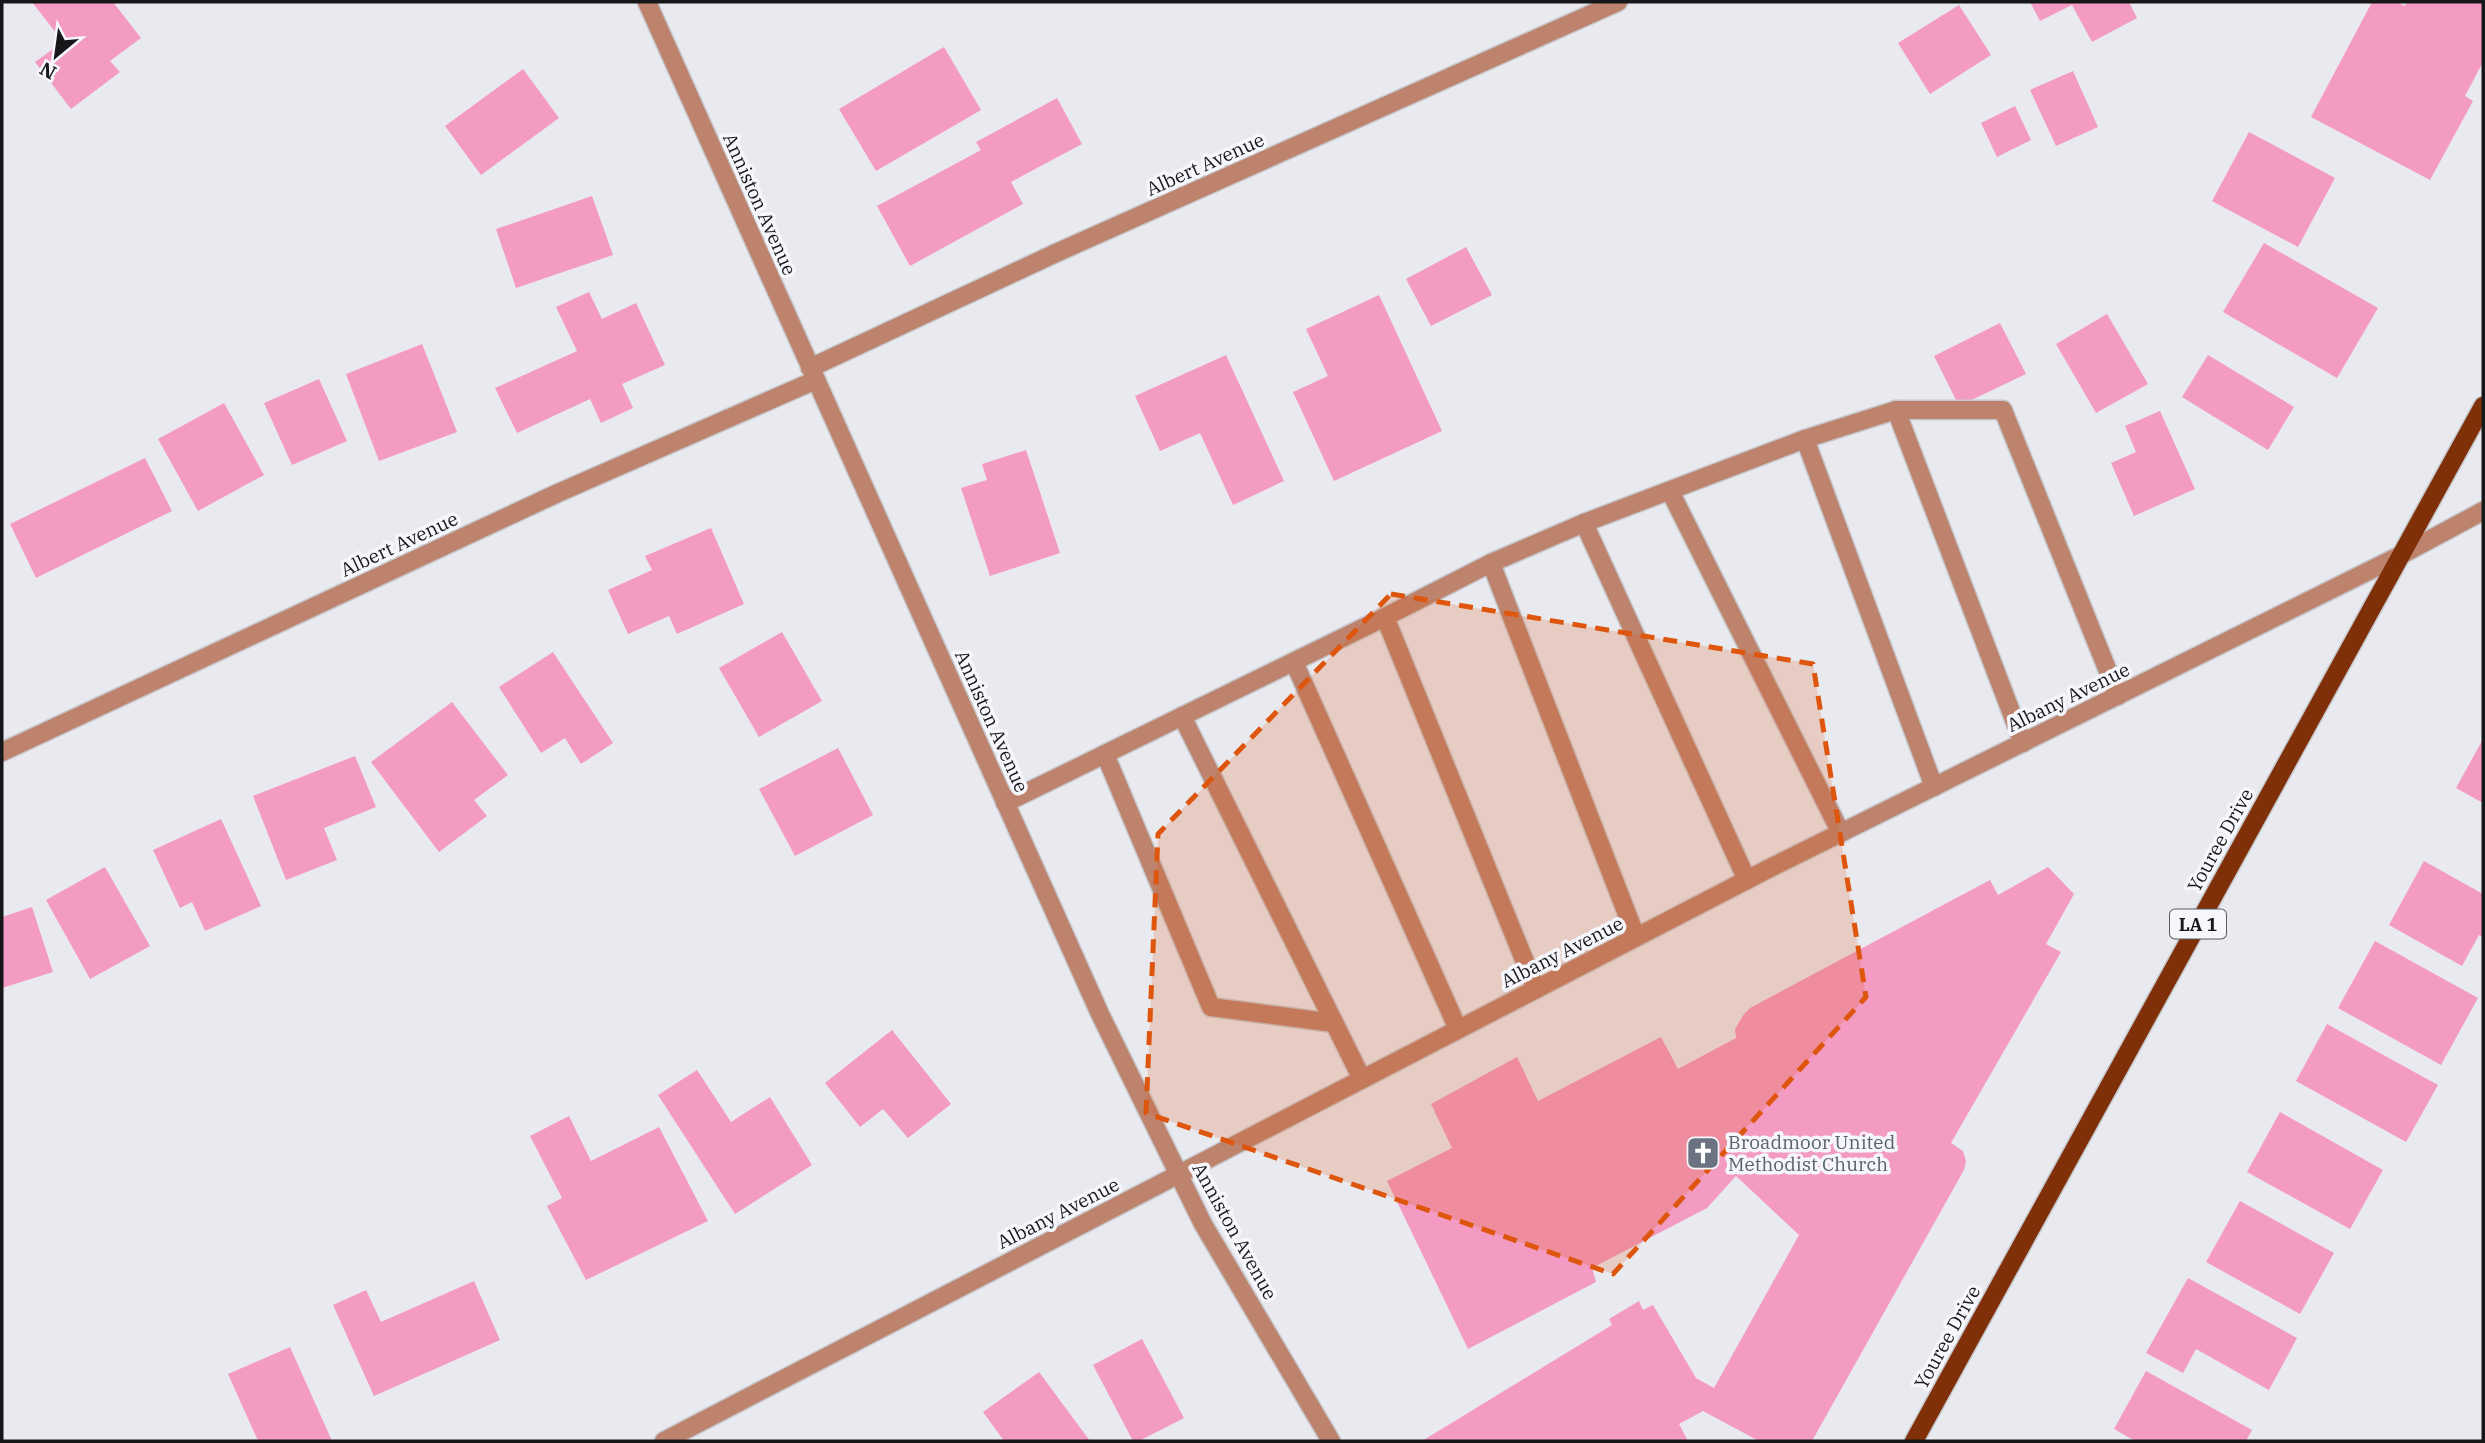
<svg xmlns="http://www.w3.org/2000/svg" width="2485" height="1443" font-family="'IBM Plex Serif',serif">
<rect width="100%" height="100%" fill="#e9eaef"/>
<g fill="#f49bc3">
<polygon points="32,2 113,2 141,38 110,61 120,72 71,109 35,62 63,42"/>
<polygon points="2030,2 2129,2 2137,18 2092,42 2072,5 2040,21"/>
<polygon points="2372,2 2397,2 2405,6 2407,2 2483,2 2483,62 2465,96 2473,101 2430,180 2311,117"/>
<polygon points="1959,5 1991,55 1930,94 1898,43"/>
<polygon points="944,47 981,110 876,171 839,109"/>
<polygon points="523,69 559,118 481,175 445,126"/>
<polygon points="2073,71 2098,127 2056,146 2030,90"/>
<polygon points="1057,98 1082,144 1011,182 1023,204 910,266 877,206 981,150 976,142"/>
<polygon points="2015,106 2031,140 1997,157 1981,123"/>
<polygon points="2249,132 2335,178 2298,247 2212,201"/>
<polygon points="592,196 613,255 516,288 496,229"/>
<polygon points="2264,243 2378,308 2337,378 2223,312"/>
<polygon points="1466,247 1492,295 1431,326 1406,279"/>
<polygon points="589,292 602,319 636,303 665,365 622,384 633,408 601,423 590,399 517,433 495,388 577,351 556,307"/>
<polygon points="1379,295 1442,431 1334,481 1293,392 1328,376 1306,329"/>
<polygon points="2107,314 2148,384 2096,413 2056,344"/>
<polygon points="2000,323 2026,374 1959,406 1934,356"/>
<polygon points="422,344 457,432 379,461 346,374"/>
<polygon points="1226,355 1284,481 1233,505 1200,433 1160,451 1135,396"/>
<polygon points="2208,355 2294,407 2268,450 2182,397"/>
<polygon points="319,379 347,441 292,465 264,403"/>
<polygon points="224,403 264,475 198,511 158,439"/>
<polygon points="2160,411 2195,489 2134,516 2111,463 2136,452 2125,426"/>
<polygon points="1026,450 1060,553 990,576 961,488 987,480 982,464"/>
<polygon points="145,458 172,511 36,578 10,524"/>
<polygon points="711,528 744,604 677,634 669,616 628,634 608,590 652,570 645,556"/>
<polygon points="782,632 822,701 759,737 719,668"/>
<polygon points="553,652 613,743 581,764 565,738 541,753 499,687"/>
<polygon points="452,702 508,775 474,800 487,816 439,852 371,762"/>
<polygon points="2483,739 2483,803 2456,788"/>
<polygon points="838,748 873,815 795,856 759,789"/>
<polygon points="355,756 376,807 324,828 337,860 286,880 253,796"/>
<polygon points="221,819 261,906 205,931 192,902 180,908 153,850"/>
<polygon points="2424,861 2483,894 2483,937 2479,935 2462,966 2389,925"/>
<polygon points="105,867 150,946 90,979 46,900"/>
<polygon points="2048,867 2074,894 2046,944 2061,952 1951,1143 1963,1151 1966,1161 1964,1170 1812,1441 1759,1441 1703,1411 1679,1424 1688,1441 1422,1441 1612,1325 1609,1319 1639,1301 1643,1310 1653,1305 1696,1378 1714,1388 1799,1235 1736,1176 1707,1208 1592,1268 1596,1282 1468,1349 1387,1181 1452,1148 1431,1104 1517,1057 1538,1101 1661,1037 1678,1069 1736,1038 1735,1029 1744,1014 1750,1008 1990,880 1998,895"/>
<polygon points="32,907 53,972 2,988 2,917"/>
<polygon points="2375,941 2478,998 2441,1065 2338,1008"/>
<polygon points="2327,1024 2438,1085 2406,1142 2296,1081"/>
<polygon points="892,1030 951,1104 908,1138 883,1109 860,1127 825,1083"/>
<polygon points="697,1070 731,1122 770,1097 812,1165 735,1214 658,1095"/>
<polygon points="2280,1112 2383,1170 2350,1229 2247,1172"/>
<polygon points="569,1116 591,1161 659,1127 708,1221 586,1280 547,1206 562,1198 530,1136"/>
<polygon points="2240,1201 2334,1253 2300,1314 2206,1262"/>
<polygon points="2188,1278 2297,1338 2269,1390 2196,1349 2183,1373 2146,1353"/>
<polygon points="474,1281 500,1340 374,1396 333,1305 366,1290 381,1322"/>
<polygon points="1142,1339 1184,1418 1139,1441 1133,1441 1093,1365"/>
<polygon points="290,1347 332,1441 258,1441 228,1374"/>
<polygon points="2146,1371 2252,1430 2246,1441 2135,1441 2114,1429"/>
<polygon points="1039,1372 1090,1441 1004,1441 983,1412"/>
</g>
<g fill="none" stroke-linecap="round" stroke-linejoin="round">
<defs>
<g id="service">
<polyline points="1896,410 2023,743"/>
<polyline points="1805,439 1934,787"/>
<polyline points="1670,491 1841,833"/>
<polyline points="1584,523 1747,880"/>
<polyline points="1491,563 1636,937"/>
<polyline points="1385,617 1536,989"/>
<polyline points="1294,662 1458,1029"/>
<polyline points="1182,716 1362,1079"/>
<polyline points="1105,754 1211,1007 1334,1023"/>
<polyline points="1005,803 1385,617 1491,563 1584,523 1805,439 1896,410 2003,410 2118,696"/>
</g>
<g id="minor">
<polyline points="647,2 1100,1014 1203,1224 1331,1441"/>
<polyline points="810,368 1056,253 1618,2"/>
<polyline points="2,752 558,493 816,380"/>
<polyline points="664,1441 1766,870 2401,555 2483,511"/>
</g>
<polyline id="primary" points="1914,1441 2483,406"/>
</defs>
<use href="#service" stroke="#c7c8cd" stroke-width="21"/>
<use href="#minor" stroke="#c7c8cd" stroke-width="21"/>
<use href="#primary" stroke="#c7c8cd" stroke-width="21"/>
<use href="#service" stroke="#bd836d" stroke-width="18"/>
<use href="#minor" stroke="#bd836d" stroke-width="18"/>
<use href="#primary" stroke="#803009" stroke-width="18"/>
</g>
<path fill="#de560d" fill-opacity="0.2" stroke="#de560d" stroke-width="5" stroke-dasharray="14 9" stroke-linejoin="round" d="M1391 594 1813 664 1866 997 1613 1274 1146 1113 1158 834Z"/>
<defs>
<symbol id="church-square" viewBox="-11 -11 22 22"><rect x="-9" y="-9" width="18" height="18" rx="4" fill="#6b7280" stroke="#f6f7fd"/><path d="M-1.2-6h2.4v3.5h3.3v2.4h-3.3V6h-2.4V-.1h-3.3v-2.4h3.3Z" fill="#fff"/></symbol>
</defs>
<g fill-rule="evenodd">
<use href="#church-square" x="1684" y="1134" width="38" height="38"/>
</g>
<g text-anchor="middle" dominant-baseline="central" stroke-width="7" stroke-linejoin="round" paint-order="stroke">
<rect fill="#f6f7fd" stroke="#595a5d" stroke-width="2" x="2170" y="909.5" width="56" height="29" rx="5"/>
<g font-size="18" font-weight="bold" fill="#161718">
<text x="2198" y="924">LA 1</text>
</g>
<g font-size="19" fill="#161718" stroke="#f6f7fd">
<text transform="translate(1205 164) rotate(-24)">Albert Avenue</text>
<text transform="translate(760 204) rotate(66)">Anniston Avenue</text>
<text transform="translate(399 544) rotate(-25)">Albert Avenue</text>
<text transform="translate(2068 697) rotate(-26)">Albany Avenue</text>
<text transform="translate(992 721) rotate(66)">Anniston Avenue</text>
<text transform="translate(2220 840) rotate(-61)">Youree Drive</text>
<text transform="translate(1562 952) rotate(-27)">Albany Avenue</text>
<text transform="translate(1058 1213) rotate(-27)">Albany Avenue</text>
<text transform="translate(1235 1231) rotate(61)">Anniston Avenue</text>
<text transform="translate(1947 1337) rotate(-61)">Youree Drive</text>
</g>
<g font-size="19" fill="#5b616d" stroke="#f6f7fd" text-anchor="start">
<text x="1728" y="1142">Broadmoor United<tspan x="1728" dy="22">Methodist Church</tspan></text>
</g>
</g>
<rect width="2485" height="1443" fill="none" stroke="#161718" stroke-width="7"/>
<g transform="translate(56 56) rotate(209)" stroke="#f6f7fd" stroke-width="5" paint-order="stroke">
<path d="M0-5L12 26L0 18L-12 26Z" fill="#161718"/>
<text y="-10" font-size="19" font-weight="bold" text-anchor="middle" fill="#161718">N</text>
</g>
</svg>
